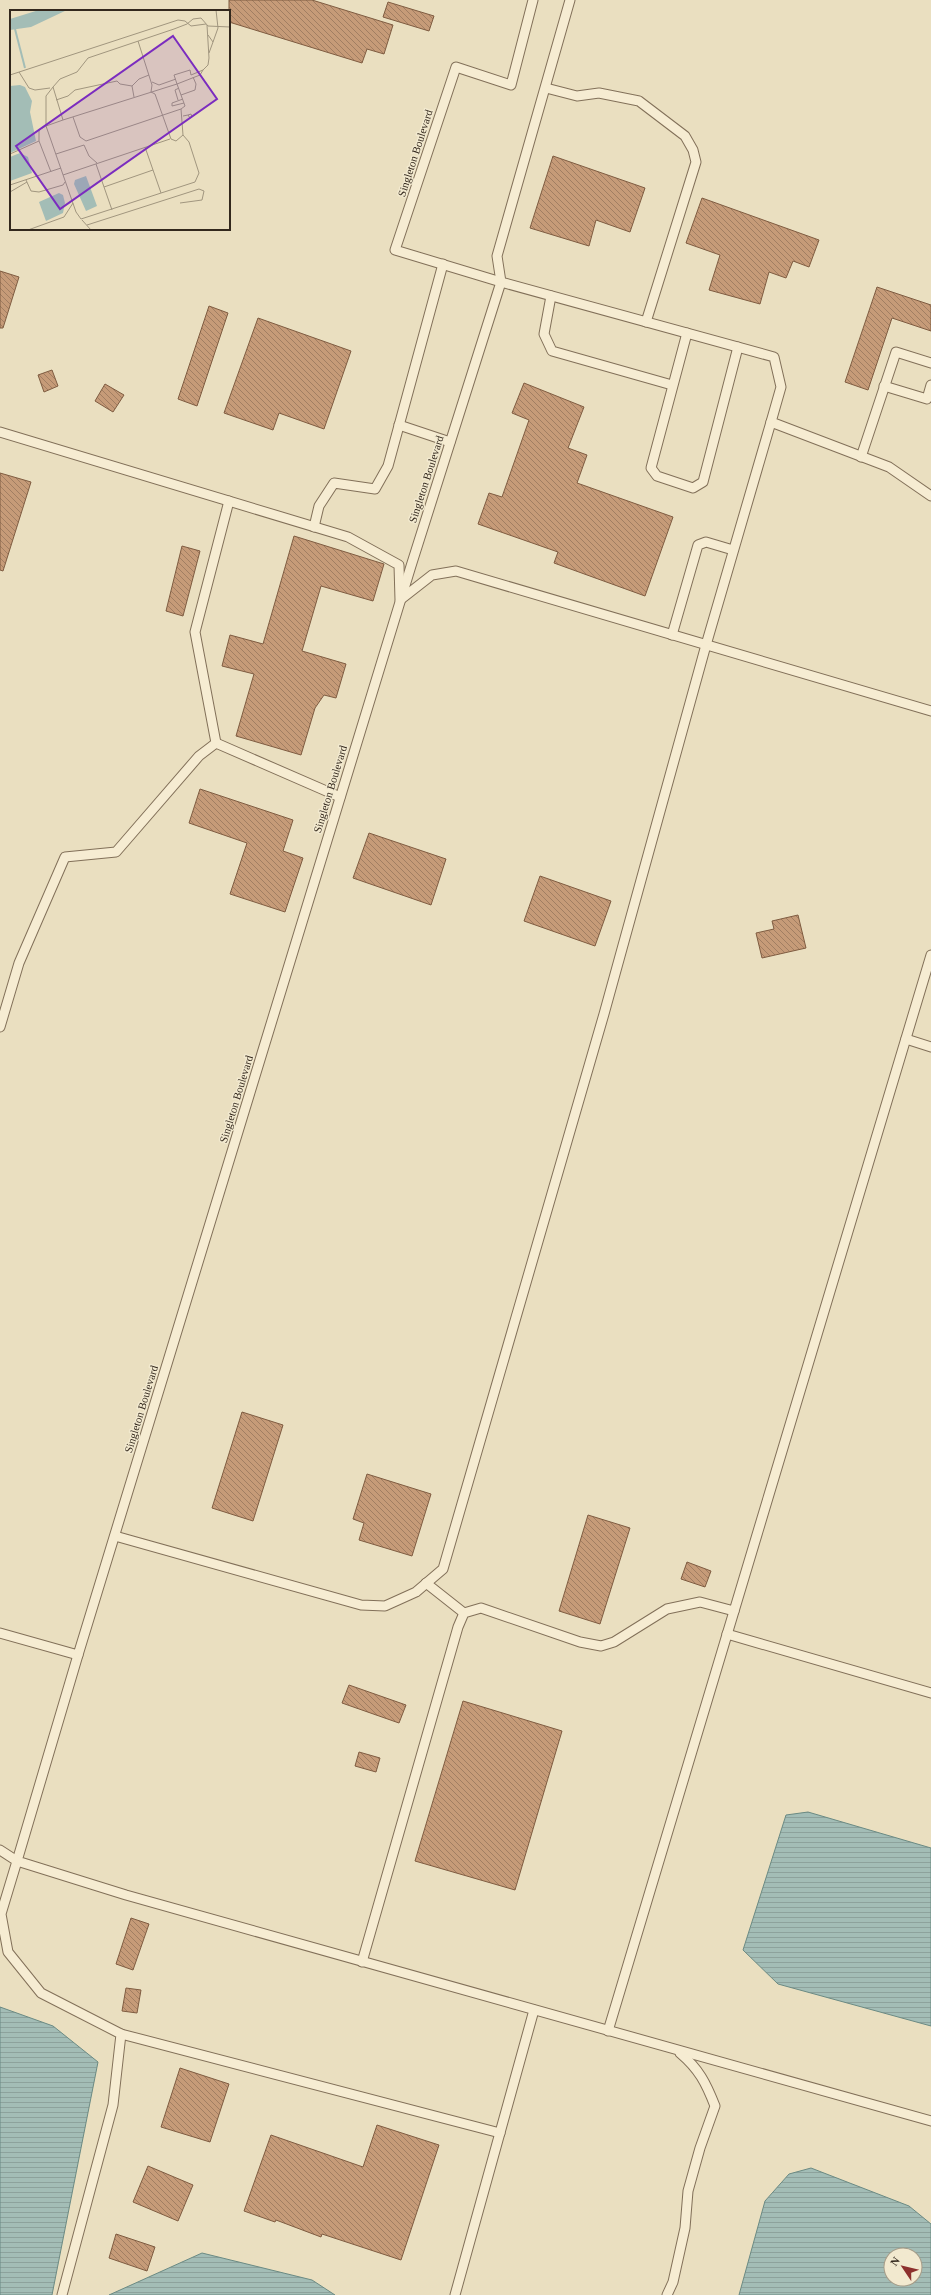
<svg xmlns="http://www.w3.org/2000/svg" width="931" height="2295" font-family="'Times New Roman',serif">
<defs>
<pattern id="water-rules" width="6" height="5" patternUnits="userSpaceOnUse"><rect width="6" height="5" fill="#a3bdb6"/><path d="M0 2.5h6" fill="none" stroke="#8da29c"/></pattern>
<pattern id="building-back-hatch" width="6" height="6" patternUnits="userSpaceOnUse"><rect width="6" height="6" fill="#c69b78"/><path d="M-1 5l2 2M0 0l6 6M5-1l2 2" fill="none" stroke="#a17e62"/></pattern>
</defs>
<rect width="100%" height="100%" fill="#eadfc0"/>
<g fill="url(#water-rules)" stroke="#6b8a83" fill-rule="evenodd">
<polygon points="808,1812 931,1848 931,2026 778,1984 743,1950 786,1815"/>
<polygon points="0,2007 53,2026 98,2062 52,2295 0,2295"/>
<path d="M811 2168 909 2206 931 2224V2295H739L765 2201 789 2174ZM891 2255H915V2279H891Z"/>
<polygon points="202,2253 312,2280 335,2295 109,2295"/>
</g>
<g fill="url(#building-back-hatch)" stroke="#7f5c41">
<polygon points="229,0 312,0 393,25 384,54 367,49 362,63 229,22"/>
<polygon points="388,2 434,16 429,31 383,17"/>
<polygon points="553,156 645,188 630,232 596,220 589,246 530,228"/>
<polygon points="702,198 819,240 809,267 793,261 786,278 769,272 760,304 709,290 720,255 686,243"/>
<polygon points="0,271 19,277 3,328 0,328"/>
<polygon points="877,287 931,305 931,331 892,318 868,390 845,382"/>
<polygon points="209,306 228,313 197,406 178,399"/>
<polygon points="258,318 351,351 324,429 279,413 273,430 224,413"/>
<polygon points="52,370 58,386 44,392 38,375"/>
<polygon points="524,383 584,407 568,448 587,455 577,483 673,517 645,596 554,563 558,552 478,524 489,493 502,497 529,420 512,413"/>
<polygon points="105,384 124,395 113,412 95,401"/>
<polygon points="0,473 31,482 3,571 0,570"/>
<polygon points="294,536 384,564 373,601 321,586 302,651 346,664 336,698 324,695 315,708 301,755 236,736 254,674 222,666 230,635 263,644"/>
<polygon points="182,546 200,551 183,616 166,611"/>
<polygon points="200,789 293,820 283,851 303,858 285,912 230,894 247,843 189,823"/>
<polygon points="369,833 446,859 431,905 353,878"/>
<polygon points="540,876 611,901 595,946 524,921"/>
<polygon points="798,915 806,948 762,958 756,933 774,929 772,921"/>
<polygon points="242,1412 283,1425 253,1521 212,1508"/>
<polygon points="367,1474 431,1494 412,1556 359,1540 364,1523 353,1519"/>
<polygon points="588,1515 630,1528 600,1624 559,1611"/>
<polygon points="687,1562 711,1571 705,1587 681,1579"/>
<polygon points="349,1685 406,1705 399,1723 342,1703"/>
<polygon points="463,1701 562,1731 515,1890 415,1861"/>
<polygon points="359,1752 380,1758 376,1772 355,1766"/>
<polygon points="131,1918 149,1924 133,1970 116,1964"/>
<polygon points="126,1988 141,1990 137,2013 122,2011"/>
<polygon points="180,2068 229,2084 210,2142 161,2127"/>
<polygon points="377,2125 439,2145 401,2260 322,2234 321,2237 276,2220 275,2222 244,2211 271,2135 363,2167"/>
<polygon points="148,2166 193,2185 178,2221 133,2202"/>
<polygon points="116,2234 155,2247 147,2271 109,2258"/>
</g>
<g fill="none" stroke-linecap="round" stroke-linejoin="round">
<defs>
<g id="lane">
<polyline points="570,0 497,256 501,282 774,357 781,387 771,422 889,467 931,496"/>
<polyline points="546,88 577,96 599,93 639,101 685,136 693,150 696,162 646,322"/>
<polyline points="551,296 544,334 552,351 672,385"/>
<polyline points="687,333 651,468 657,476 693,488 703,482 738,347"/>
<polyline points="884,386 927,399 931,385"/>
<polyline points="399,425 450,442"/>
<polyline points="0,432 348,537 399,565 400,600 432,575 456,571 931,711"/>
<polyline points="861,457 896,352 931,363"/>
<polyline points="314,527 319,506 334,483 375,489 388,466 443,264"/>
<polyline points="672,635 698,545 706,542 733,550"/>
<polyline points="216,743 195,632 229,501"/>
<polyline points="0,1027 19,963 65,857 116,852 199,756 216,743 340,797"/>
<polyline points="906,1039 931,1047"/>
<polyline points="115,1536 361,1605 385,1606 416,1592 443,1569 604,1014 706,645 771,422"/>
<polyline points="426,1583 464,1613"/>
<polyline points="0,1633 78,1655 411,566 501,282 395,250 456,67 511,85 533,0"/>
<polyline points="727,1634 931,1693"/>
<polyline points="78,1655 17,1861 126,1895 931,2121"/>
<polyline points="0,1850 17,1861 1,1914 8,1952 41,1993 121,2034 113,2105 62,2295"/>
<polyline points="362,1962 458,1627 464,1613 481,1608 580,1642 601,1646 614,1642 667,1609 700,1602 734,1611"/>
<polyline points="608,2031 931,955"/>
<polyline points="121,2034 500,2133"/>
<polyline points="455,2295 534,2010"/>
<path d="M667 2295 673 2282 685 2228 688 2191 700 2148 715 2106C706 2083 699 2069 680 2053"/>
</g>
</defs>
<use href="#lane" stroke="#827059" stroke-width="11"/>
<use href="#lane" stroke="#f6ecd2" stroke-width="9"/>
</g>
<g text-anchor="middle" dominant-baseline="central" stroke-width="3" stroke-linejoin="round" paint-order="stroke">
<g font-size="11" fill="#33281d" stroke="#f2e9cf">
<text transform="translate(415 153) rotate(-72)">Singleton Boulevard</text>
<text transform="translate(426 479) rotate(-72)">Singleton Boulevard</text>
<text transform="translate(330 789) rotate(-73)">Singleton Boulevard</text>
<text transform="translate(236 1099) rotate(-73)">Singleton Boulevard</text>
<text transform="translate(141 1409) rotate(-73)">Singleton Boulevard</text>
</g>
</g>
<g transform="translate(10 10)">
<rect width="220" height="220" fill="#eadfc0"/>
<path d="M29 0H57L21 17 0 20V9ZM10 75 15 77 22 91 20 102 26 131 0 143V76ZM10 143 18 147 22 163 0 171V147ZM76 166 87 196 76 201 64 174 65 170ZM49 183 53 185 55 193 53 203 36 211 29 192Z" fill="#a3bdb6"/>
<path fill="none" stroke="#a3bdb6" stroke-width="2" d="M5 19 15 58"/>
<path fill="none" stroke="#a1967f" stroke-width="1" d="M197 15 199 48 198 55 193 60 181 65 180 60 164 65 167 74 53 110 43 77 50 69 67 62 78 48 164 19 177 14 183 9 191 8 198 16 220 17M198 25 203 32 199 43M128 31 142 75 141 82 145 84 161 129 166 131 173 125M203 32 208 18 206 0M9 62 19 78 25 80 40 78M0 65 168 10 175 11 181 16 196 14M142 72 149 75 166 69M122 76 129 69 139 65M171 85 185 80 186 74 183 67M173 89 162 93V96L174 93M46 90 58 86 65 80 107 71 110 74 122 76 124 87M168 90 165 80 169 78M173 106 178 105 181 104 182 107 180 108 178 105M63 107 70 127 76 131 171 99M53 110 36 116 66 202 71 209 185 172 189 163 179 132 173 125 171 99 175 96 167 74 190 65 193 60M29 131 41 162M135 137 151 183M0 144 29 131V120L36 116V86L43 77M46 144 74 135 79 146 87 153M86 154 102 200M53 165 160 129M16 170 21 181 29 182 53 175 55 172M0 175 51 158M94 177 143 160M0 182 17 172M72 210 81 220M77 215 189 179 194 181 192 190 170 193M18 220 54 207 63 193"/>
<path fill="#7b2cbf" fill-opacity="0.15" stroke="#7b2cbf" stroke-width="2" d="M163 26 207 89 50 199 6 136Z"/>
<rect width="220" height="220" fill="none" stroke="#33281d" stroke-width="2"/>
</g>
<g transform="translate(903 2267) rotate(305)"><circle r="19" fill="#f2e9cf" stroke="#a69c88"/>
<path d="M0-3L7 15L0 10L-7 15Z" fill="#8d302d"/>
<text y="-6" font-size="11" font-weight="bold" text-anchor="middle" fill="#33281d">N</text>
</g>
</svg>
